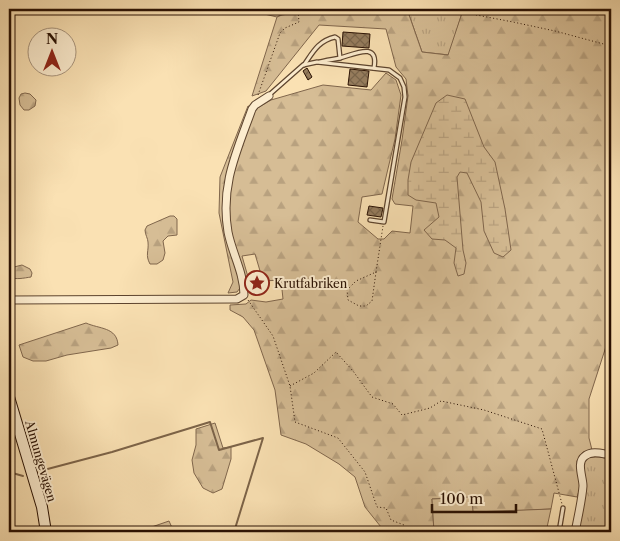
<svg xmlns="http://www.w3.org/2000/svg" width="620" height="541" font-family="'Libre Caslon Text',serif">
<defs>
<pattern id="grass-tufts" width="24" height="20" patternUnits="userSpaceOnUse" patternTransform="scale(1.25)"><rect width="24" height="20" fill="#d6bd95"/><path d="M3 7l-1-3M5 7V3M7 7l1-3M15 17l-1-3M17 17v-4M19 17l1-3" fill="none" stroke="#b8a17f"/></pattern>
<pattern id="forest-firs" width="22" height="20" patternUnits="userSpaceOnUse" patternTransform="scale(1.25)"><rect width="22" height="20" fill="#d6bd95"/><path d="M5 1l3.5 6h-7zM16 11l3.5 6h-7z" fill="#b8a17f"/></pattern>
<pattern id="wetland-marsh" width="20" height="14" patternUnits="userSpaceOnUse" patternTransform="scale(1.25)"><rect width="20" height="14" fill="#d6bd95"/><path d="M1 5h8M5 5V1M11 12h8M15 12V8" fill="none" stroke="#b8a17f"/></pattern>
<pattern id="building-cross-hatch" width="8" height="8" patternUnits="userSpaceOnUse" patternTransform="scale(1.25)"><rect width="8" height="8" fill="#967d5e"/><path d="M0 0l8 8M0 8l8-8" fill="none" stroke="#7a654b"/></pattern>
</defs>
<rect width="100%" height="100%" fill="#fae1b3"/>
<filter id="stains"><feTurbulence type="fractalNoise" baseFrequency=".004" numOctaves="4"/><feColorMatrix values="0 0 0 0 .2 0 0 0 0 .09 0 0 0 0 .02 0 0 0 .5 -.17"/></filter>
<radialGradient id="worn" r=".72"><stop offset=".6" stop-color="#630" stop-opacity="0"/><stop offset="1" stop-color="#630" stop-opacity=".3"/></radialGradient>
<g fill="url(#grass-tufts)" stroke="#80664c">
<polygon points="243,9 319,9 282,14 277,17"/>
<polygon points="407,9 457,9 463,10 449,55 422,52"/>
<polygon points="596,456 611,459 611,532 577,532 582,465 585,458"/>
</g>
<g fill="url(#forest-firs)" stroke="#80664c">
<polygon points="319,9 407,9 422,52 448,55 463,10 457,9 611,9 611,331 589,399 589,438 592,450 583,452 577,461 581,485 577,497 554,493 551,509 473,513 471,497 432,499 434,532 385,532 365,507 355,477 339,464 306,444 281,435 275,390 254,330 243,317 230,310 230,305 246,304 251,300 266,302 283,299 281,280 263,281 255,254 242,256 248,277 240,282 240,288 237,292 228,293 233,282 219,213 220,177 248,106 256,109 271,100 323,85 371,90 386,73 396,80 401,95 395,139 382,194 362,197 358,222 378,239 384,239 392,231 410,233 413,206 395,204 392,199 402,140 408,96 406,79 396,67 386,29 319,25 266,91 252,96 277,17 282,15"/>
<polygon points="25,93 30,94 36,100 35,106 29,110 24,110 20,105 19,98 21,94"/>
<path d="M170 216H174L177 219V235L168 236 163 241 165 253 163 260 157 264H150C145 255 149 251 148 242 148 239 145 234 145 230L147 226Z"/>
<path d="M22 265 30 269 32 273 31 277C24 278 16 280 9 277V269L14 267Z"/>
<path d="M86 323C99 329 117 327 118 345L111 348 67 355 46 361H33L23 357 19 345Z"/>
<polygon points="215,423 223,448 231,447 231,459 222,489 213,493 203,488 194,473 192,460 196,445 196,429"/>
<polygon points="169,521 174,532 141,532 143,530"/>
</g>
<polygon fill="url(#wetland-marsh)" stroke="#80664c" points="447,95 465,99 484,147 495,162 505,209 511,250 503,257 494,253 484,231 481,202 467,173 460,172 457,177 463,250 466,263 464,274 458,276 454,263 456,248 445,240 432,239 424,230 439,217 436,203 416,200 408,195 408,180 411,162 436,103"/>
<polygon fill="#d6bd95" stroke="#80664c" points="472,497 473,512 551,509 546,532 434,532 432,499"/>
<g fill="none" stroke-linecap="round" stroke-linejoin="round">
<g stroke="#7c6348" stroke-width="2">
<polyline points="40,471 112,452 210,422 219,450 263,438 234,532"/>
<polyline points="9,472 23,476"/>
</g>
</g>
<g fill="url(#building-cross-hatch)" stroke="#291002">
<polygon points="343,32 370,34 369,48 342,46"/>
<polygon points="307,68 312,77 308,80 303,71"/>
<polygon points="350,69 369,71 367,87 348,85"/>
<polygon points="369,206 383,208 381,217 367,215"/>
</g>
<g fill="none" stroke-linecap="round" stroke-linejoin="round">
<defs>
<g id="lane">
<path d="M320 62C327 60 334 59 340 58 355 54 379 41 374 68"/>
<path d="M304 65C313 52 318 41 335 37L338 39 340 58"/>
<polyline points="269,95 303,65 317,62 389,70 400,78 404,87 405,97 384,222 370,220"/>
<polyline points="559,532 563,508"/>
</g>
<g id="street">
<path d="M9 300 237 299 244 295C244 273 232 253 228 232 220 185 237 151 252 109L255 105 269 96"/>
<path d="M575 532C578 517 582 500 583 486 583 477 576 462 585 456 592 450 603 454 611 455"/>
</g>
<polyline id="secondary" points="9,397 42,507 46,532"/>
</defs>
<use href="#lane" stroke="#5d442e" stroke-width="5.5"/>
<use href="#street" stroke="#5d442e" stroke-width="9"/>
<use href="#secondary" stroke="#291002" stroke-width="12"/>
<g stroke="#291002" stroke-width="1" stroke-dasharray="1 2.5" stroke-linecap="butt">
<polyline points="258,9 277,13 307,9"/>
<polyline points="445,9 513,22 555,31 611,46"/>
<polyline points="258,95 280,33 285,28 299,22 298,10"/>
<polyline points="376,272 372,301 366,306 359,306 348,300 347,290 356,281 376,272 383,226"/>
<polyline points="248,300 273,336 290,386 295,422 338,438 365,472 377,507 386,508 391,520 404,525 409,532"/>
<polyline points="290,386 314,373 336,352 353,371 372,397 393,404 402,415 430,408 441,401 484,410 542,429 562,504"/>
</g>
<use href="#lane" stroke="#fcecce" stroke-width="3"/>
<use href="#street" stroke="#fcecce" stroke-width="7"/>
<use href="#secondary" stroke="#fcecce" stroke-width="10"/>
</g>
<defs>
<symbol id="sight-ring" viewBox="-11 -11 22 22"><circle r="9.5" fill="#fcecce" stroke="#8f2418" stroke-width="1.5"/><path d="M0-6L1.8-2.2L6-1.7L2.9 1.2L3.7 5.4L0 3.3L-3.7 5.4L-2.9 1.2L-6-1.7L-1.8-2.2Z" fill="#8f2418"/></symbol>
</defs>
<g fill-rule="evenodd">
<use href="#sight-ring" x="243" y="269" width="28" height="28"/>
</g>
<g text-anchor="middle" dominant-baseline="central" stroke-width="4" stroke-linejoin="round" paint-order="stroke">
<g font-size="12" fill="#291002" stroke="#fcecce" text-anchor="start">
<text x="274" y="283">Krutfabriken</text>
</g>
<g font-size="12" fill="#291002" stroke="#fcecce">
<text transform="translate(41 461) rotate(74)">Almungevägen</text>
</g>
</g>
<rect width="620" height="541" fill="none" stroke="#fae1b3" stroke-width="30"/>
<rect x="10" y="10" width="600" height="521" fill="none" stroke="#291002" stroke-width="2.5"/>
<rect x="15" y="15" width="590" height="511" fill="none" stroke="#291002"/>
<g transform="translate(52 52)"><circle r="24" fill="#fcecce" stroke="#a8947c"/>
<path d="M0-4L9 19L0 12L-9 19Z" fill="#8f2418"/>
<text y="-8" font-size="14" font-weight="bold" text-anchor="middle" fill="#291002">N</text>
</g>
<path d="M432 504v8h84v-8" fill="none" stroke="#291002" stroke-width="2.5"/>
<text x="440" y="504" font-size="15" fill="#291002" stroke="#fcecce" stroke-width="4" paint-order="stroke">100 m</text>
<rect width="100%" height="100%" filter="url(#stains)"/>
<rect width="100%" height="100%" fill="url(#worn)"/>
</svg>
